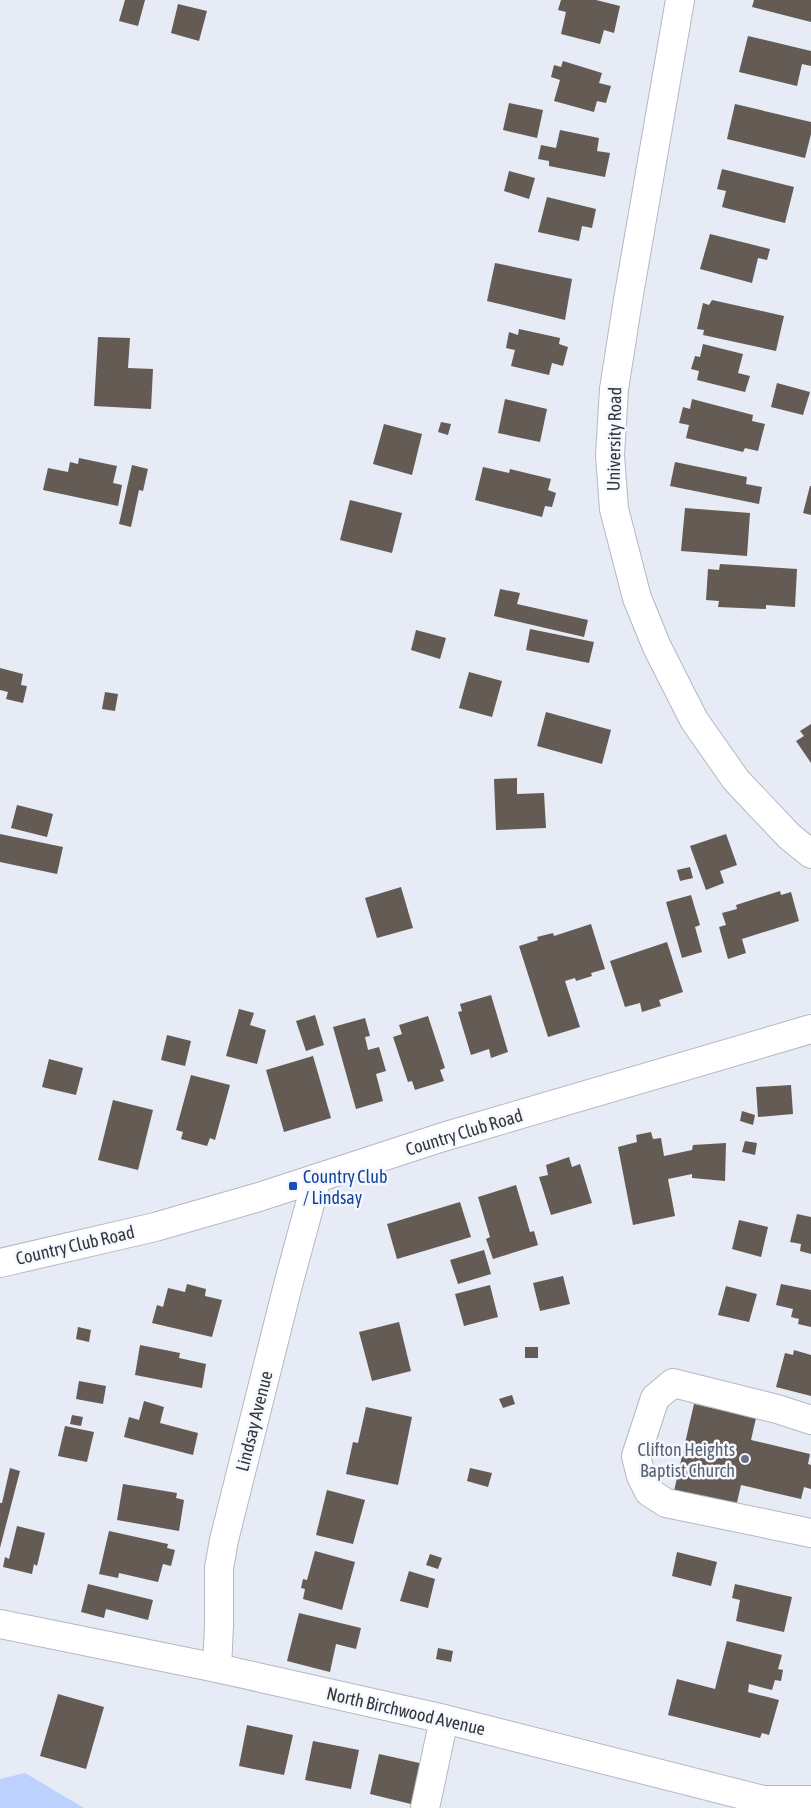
<svg xmlns="http://www.w3.org/2000/svg" width="811" height="1808" font-family="'Asap Condensed',sans-serif">
<rect width="100%" height="100%" fill="#e6ebf6"/>
<polygon fill="#bdd1fe" points="25,1773 84,1808 0,1808 0,1779"/>
<g fill="#645b55">
<polygon points="125,0 145,0 138,26 119,21"/>
<polygon points="561,0 596,0 620,6 614,33 604,30 600,44 561,34 566,12 558,10"/>
<polygon points="754,0 811,0 811,22 752,7"/>
<polygon points="178,4 207,11 199,41 171,33"/>
<polygon points="748,36 811,51 811,66 802,64 797,86 739,72"/>
<polygon points="563,61 602,73 599,83 611,86 606,103 597,101 594,112 554,101 560,80 551,77 554,65 561,67"/>
<polygon points="509,103 543,110 537,138 503,130"/>
<polygon points="735,104 811,122 811,134 805,158 727,139"/>
<polygon points="560,130 599,138 597,151 610,153 605,177 549,166 549,161 538,159 541,145 556,148"/>
<polygon points="722,169 794,187 785,223 722,207 726,191 717,189"/>
<polygon points="509,171 535,178 529,199 504,191"/>
<polygon points="547,197 596,209 592,228 582,226 579,241 538,232"/>
<polygon points="710,234 770,249 767,260 758,258 752,283 700,269"/>
<polygon points="495,263 572,279 565,320 487,301"/>
<polygon points="712,300 784,316 776,351 703,335 704,330 697,329 703,303 709,305"/>
<polygon points="519,329 560,338 559,344 568,347 563,366 552,363 549,375 511,366 515,350 506,348 509,332 518,335"/>
<polygon points="98,337 130,338 128,368 153,369 151,409 94,406"/>
<polygon points="703,344 743,354 738,373 750,376 745,392 697,380 699,371 691,369 695,356 700,357"/>
<polygon points="777,383 810,392 803,415 771,407"/>
<polygon points="505,399 547,409 540,442 498,433"/>
<polygon points="692,399 753,415 752,421 765,424 758,451 745,448 743,452 686,438 689,425 679,423 683,407 690,409"/>
<polygon points="441,422 451,424 448,435 438,432"/>
<polygon points="384,424 422,434 412,475 373,464"/>
<polygon points="79,458 117,466 113,483 122,485 118,506 43,490 48,468 68,472 70,462 78,464"/>
<polygon points="675,462 747,477 746,484 762,487 759,504 670,486"/>
<polygon points="132,465 148,469 143,491 139,490 131,527 119,524"/>
<polygon points="483,467 509,473 510,469 551,479 548,490 556,493 552,507 545,506 542,517 475,500"/>
<polygon points="810,486 811,486 811,515 803,513"/>
<polygon points="350,500 402,513 392,553 340,540"/>
<polygon points="685,508 750,513 747,556 681,551"/>
<polygon points="720,564 797,569 795,607 766,605 766,609 718,607 719,601 706,600 708,569 719,570"/>
<polygon points="500,589 520,593 517,604 588,620 584,637 494,616"/>
<polygon points="530,629 594,642 589,663 526,650"/>
<polygon points="416,630 446,638 440,659 411,650"/>
<polygon points="0,668 23,674 21,685 27,686 23,703 6,699 8,692 0,690"/>
<polygon points="469,672 502,681 492,717 459,708"/>
<polygon points="105,692 118,694 115,711 102,709"/>
<polygon points="546,712 611,730 602,764 537,746"/>
<polygon points="811,724 811,763 796,741 804,736 800,731"/>
<polygon points="517,778 517,794 544,793 546,828 496,830 494,779"/>
<polygon points="17,805 53,814 47,837 11,828"/>
<polygon points="0,834 63,847 57,874 0,862"/>
<polygon points="726,834 737,865 720,871 724,883 706,890 690,846"/>
<polygon points="690,867 693,878 680,881 677,870"/>
<polygon points="401,887 413,928 377,938 365,898"/>
<polygon points="780,891 781,895 791,892 799,921 742,939 746,953 728,959 719,927 726,925 722,913 737,909 736,905"/>
<polygon points="691,895 700,925 695,927 702,952 682,958 666,902"/>
<polygon points="591,924 605,969 591,973 592,976 576,981 575,978 565,981 580,1027 548,1037 519,946 538,940 537,937 553,933 554,936"/>
<polygon points="667,942 683,992 659,1000 661,1006 642,1012 640,1003 625,1007 610,961"/>
<polygon points="491,995 508,1052 491,1058 489,1049 471,1055 458,1012 462,1011 460,1004"/>
<polygon points="239,1009 254,1013 250,1025 266,1030 257,1064 226,1056"/>
<polygon points="315,1015 324,1045 306,1051 296,1021"/>
<polygon points="428,1016 445,1068 440,1070 444,1081 415,1090 412,1081 408,1082 393,1037 402,1034 399,1025"/>
<polygon points="365,1018 370,1036 365,1037 368,1050 379,1047 386,1071 376,1074 383,1101 356,1109 333,1027"/>
<polygon points="167,1035 191,1041 185,1066 161,1060"/>
<polygon points="313,1056 331,1118 284,1132 266,1070"/>
<polygon points="49,1059 83,1068 76,1095 42,1087"/>
<polygon points="191,1075 230,1085 215,1140 210,1138 207,1146 181,1139 183,1132 176,1130"/>
<polygon points="791,1085 793,1114 758,1117 756,1087"/>
<polygon points="113,1100 153,1110 138,1170 98,1160"/>
<polygon points="742,1111 755,1115 753,1125 740,1121"/>
<polygon points="651,1132 653,1139 661,1138 664,1156 692,1150 693,1145 726,1143 725,1181 692,1178 692,1174 668,1179 675,1216 633,1225 618,1147 637,1142 636,1135"/>
<polygon points="745,1141 757,1143 755,1155 742,1152"/>
<polygon points="569,1157 572,1167 580,1164 592,1203 551,1215 539,1177 548,1175 546,1165"/>
<polygon points="516,1185 530,1232 534,1231 538,1245 493,1259 486,1239 490,1237 478,1197"/>
<polygon points="460,1202 471,1237 397,1259 387,1224"/>
<polygon points="797,1214 811,1217 811,1254 800,1251 801,1244 790,1242"/>
<polygon points="739,1220 768,1227 761,1257 732,1249"/>
<polygon points="484,1250 491,1274 458,1284 450,1260"/>
<polygon points="563,1276 570,1304 540,1311 533,1283"/>
<polygon points="187,1284 206,1289 205,1296 222,1300 212,1337 152,1323 157,1305 163,1307 168,1288 185,1292"/>
<polygon points="781,1284 811,1290 811,1327 798,1324 799,1319 791,1317 793,1309 776,1305"/>
<polygon points="490,1285 498,1317 464,1326 455,1294"/>
<polygon points="726,1286 757,1294 749,1322 718,1315"/>
<polygon points="399,1322 411,1371 372,1381 359,1332"/>
<polygon points="78,1327 91,1330 89,1342 76,1339"/>
<polygon points="140,1345 180,1353 179,1358 206,1364 202,1388 135,1375"/>
<rect x="525" y="1347" width="13" height="11"/>
<polygon points="794,1350 811,1355 811,1396 776,1387 785,1353 793,1355"/>
<polygon points="79,1381 106,1386 103,1404 76,1399"/>
<polygon points="512,1395 515,1404 503,1408 499,1399"/>
<polygon points="144,1401 164,1407 160,1423 198,1433 193,1455 124,1437 129,1417 139,1420"/>
<polygon points="694,1404 756,1418 751,1440 810,1454 808,1464 811,1465 811,1489 804,1487 801,1499 741,1485 736,1507 674,1491"/>
<polygon points="366,1407 412,1417 398,1485 346,1474 353,1442 358,1443"/>
<polygon points="72,1415 83,1417 81,1426 70,1424"/>
<polygon points="65,1426 94,1432 87,1462 58,1456"/>
<polygon points="10,1468 20,1471 0,1548 0,1503 2,1503"/>
<polygon points="470,1468 492,1473 488,1487 467,1481"/>
<polygon points="123,1484 177,1493 176,1498 184,1500 179,1531 117,1520"/>
<polygon points="327,1490 365,1500 353,1544 316,1535"/>
<polygon points="17,1526 45,1533 37,1566 34,1564 32,1574 3,1567 5,1557 9,1559"/>
<polygon points="109,1531 168,1544 167,1548 175,1550 171,1566 163,1564 158,1582 119,1573 118,1578 99,1574"/>
<polygon points="315,1551 355,1562 342,1610 303,1599 305,1589 301,1588 303,1579 307,1580"/>
<polygon points="677,1552 717,1562 711,1586 672,1576"/>
<polygon points="430,1554 442,1558 438,1569 426,1565"/>
<polygon points="409,1571 435,1579 428,1608 400,1601"/>
<polygon points="88,1584 153,1600 148,1620 106,1609 104,1618 81,1612"/>
<polygon points="735,1584 792,1597 784,1632 736,1621 740,1600 732,1598"/>
<polygon points="299,1613 361,1628 356,1649 336,1644 330,1672 287,1661"/>
<polygon points="727,1641 782,1655 778,1669 783,1670 781,1681 775,1680 772,1690 749,1684 748,1692 779,1700 769,1735 762,1733 760,1738 668,1715 677,1679 715,1689"/>
<polygon points="438,1648 453,1651 451,1662 436,1659"/>
<polygon points="58,1694 104,1707 86,1769 40,1756"/>
<polygon points="247,1725 293,1735 284,1775 239,1766"/>
<polygon points="313,1741 359,1750 351,1789 305,1780"/>
<polygon points="379,1754 424,1764 415,1805 370,1794"/>
</g>
<g fill="none" stroke-linecap="round" stroke-linejoin="round">
<defs>
<g id="minor">
<polyline points="680,0 628,300 614,389 610,455 614,509 637,598 657,647 694,720 736,780 789,836 811,854"/>
<polyline points="0,1263 155,1227 259,1197 443,1137 811,1029"/>
<polyline points="811,1420 777,1409 673,1383 655,1398 636,1456 641,1476 649,1492 666,1503 811,1533"/>
<polyline points="0,1624 217,1668 444,1719 763,1800 811,1800"/>
<polyline points="217,1668 219,1625 219,1568 224,1540 288,1285 317,1178"/>
<polyline points="425,1808 444,1719"/>
</g>
</defs>
<use href="#minor" stroke="#b4b8c3" stroke-width="30"/>
<use href="#minor" stroke="#fff" stroke-width="28"/>
</g>
<rect fill="#1a4fb4" stroke="#f5f8ff" stroke-width="2" x="288" y="1181" width="10" height="10" rx="2.5"/>
<circle fill="#6b7280" stroke="#f5f8ff" stroke-width="2" cx="745" cy="1459" r="5"/>
<g text-anchor="middle" dominant-baseline="central" stroke-width="5" stroke-linejoin="round" paint-order="stroke">
<g font-size="18" fill="#35373b" stroke="#f5f8ff">
<text transform="translate(614 439) rotate(-89)">University Road</text>
<text transform="translate(464 1132) rotate(-17)">Country Club Road</text>
<text transform="translate(75 1245) rotate(-13)">Country Club Road</text>
<text transform="translate(254 1421) rotate(-76)">Lindsay Avenue</text>
<text transform="translate(406 1711) rotate(13)">North Birchwood Avenue</text>
</g>
<g font-size="18" fill="#164399" stroke="#f5f8ff" text-anchor="start">
<text x="303" y="1176">Country Club<tspan x="303" dy="21">/ Lindsay</tspan></text>
</g>
<g font-size="18" fill="#5b616d" stroke="#f5f8ff" text-anchor="end">
<text x="735" y="1449">Clifton Heights<tspan x="735" dy="21">Baptist Church</tspan></text>
</g>
</g>
</svg>
